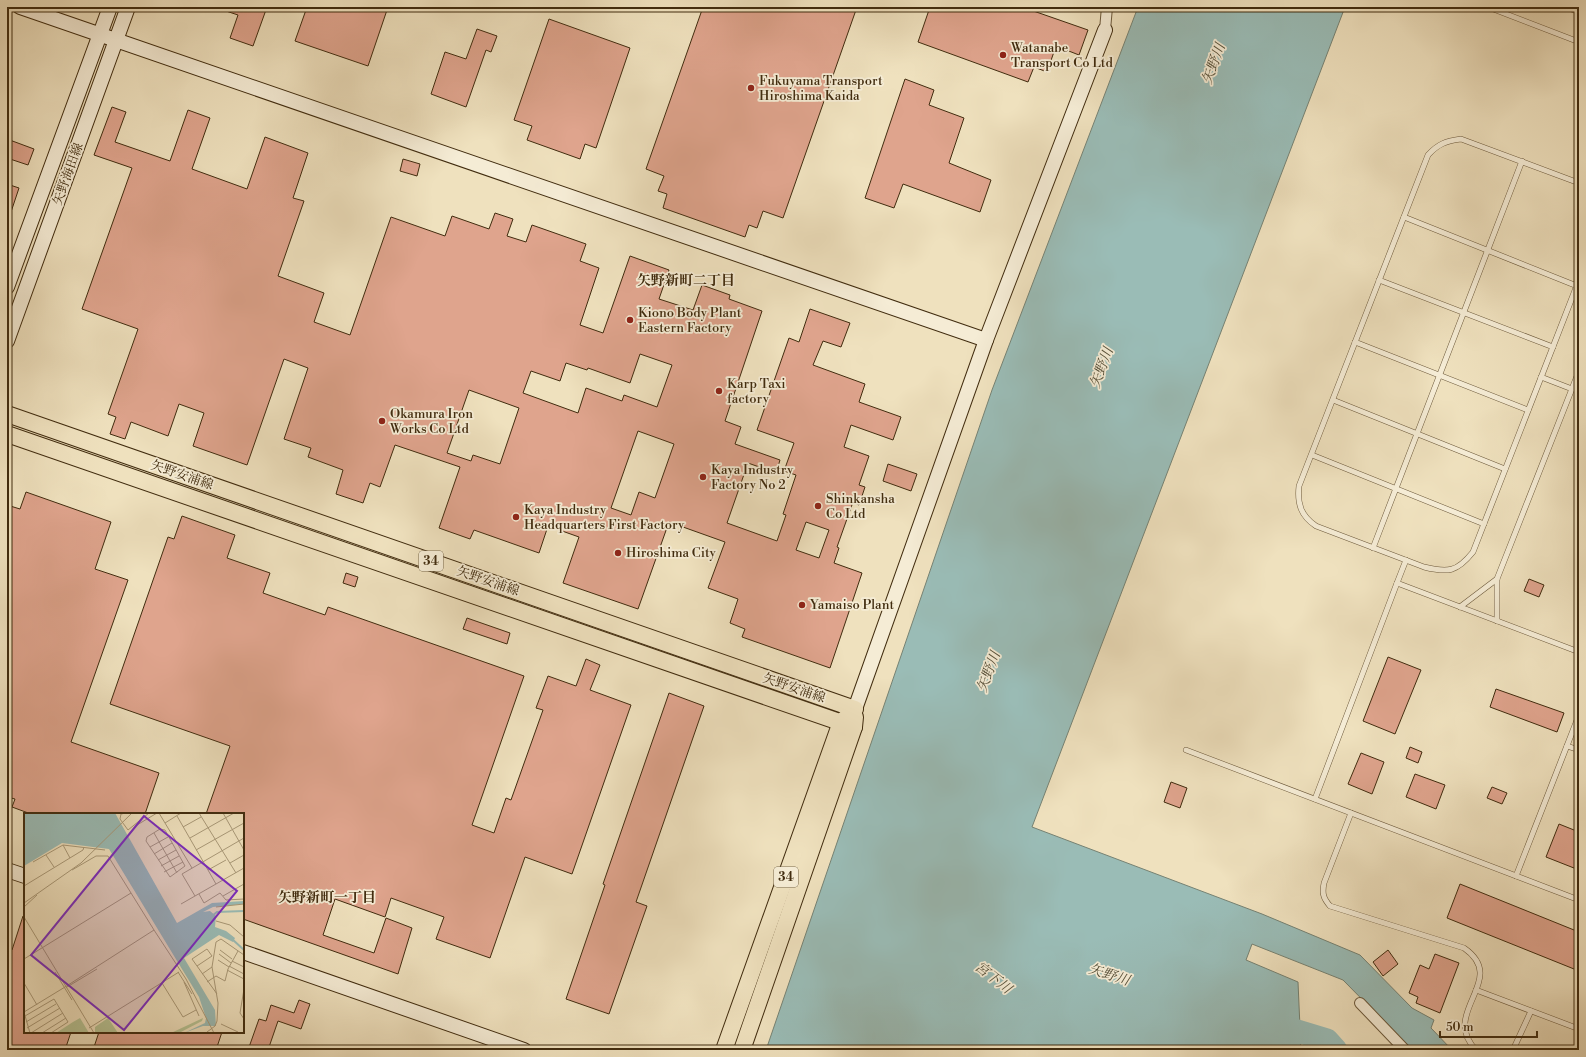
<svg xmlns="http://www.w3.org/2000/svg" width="1586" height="1057" font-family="'Libre Bodoni','Noto Serif JP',serif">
<rect width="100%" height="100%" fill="#efe1be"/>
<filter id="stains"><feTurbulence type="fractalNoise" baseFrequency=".005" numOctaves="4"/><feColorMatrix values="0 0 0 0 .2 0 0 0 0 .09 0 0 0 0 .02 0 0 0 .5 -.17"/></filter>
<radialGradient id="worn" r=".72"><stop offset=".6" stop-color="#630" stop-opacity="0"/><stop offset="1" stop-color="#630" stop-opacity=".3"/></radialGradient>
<polygon fill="#9abcb6" stroke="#768273" points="1138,7 1345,7 1032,827 1262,914 1360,955 1412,1008 1434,1020 1431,1028 1452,1050 1412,1050 1343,980 1252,944 1246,960 1298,982 1301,1050 766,1050 992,390"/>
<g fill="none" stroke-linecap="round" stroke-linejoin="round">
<polyline stroke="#9abcb6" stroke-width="23" points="1271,1023 1327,1040 1336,1050"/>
</g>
<g fill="#dfa48d" stroke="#412c0f" fill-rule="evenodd">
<polygon points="221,7 267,7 253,46 230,38 238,15 220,9"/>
<polygon points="307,7 388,7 368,66 295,41"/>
<polygon points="703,7 857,7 783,218 763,211 757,228 749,225 745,237 663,208 667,194 658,191 664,176 646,169"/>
<polygon points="930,7 1022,7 1088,30 1079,55 1056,46 1047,72 1034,67 1028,82 918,42"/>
<polygon points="549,19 630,48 596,148 585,144 580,159 527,140 532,126 514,120"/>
<polygon points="477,29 497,36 491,52 486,50 466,107 431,94 445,52 466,59"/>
<polygon points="905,79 934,90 929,105 964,118 949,163 991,180 980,212 903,184 894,208 865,198"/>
<path d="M112 107 126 112 115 142 170 161 188 110 210 118 192 169 247 189 265 137 308 153 293 198 304 201 278 276 324 293 314 322 350 335 391 217 445 236 452 216 489 229 495 213 513 219 507 236 526 242 532 225 586 244 580 261 599 268 580 325 603 333 630 256 669 270 659 299 693 310 702 285 730 295 729 299 762 311 725 421 741 427 735 444 780 460 776 473 748 463 727 523 777 541 786 515 783 514 796 475 784 471 794 443 757 430 789 338 799 342 810 309 850 323 841 347 823 341 813 365 865 384 859 402 901 417 893 440 851 425 844 447 869 456 859 485 865 487 859 505 853 502 837 547 839 548 834 563 862 573 830 668 742 637 745 629 730 623 738 599 708 588 725 542 669 522 638 609 563 583 579 537 548 526 539 553 474 530 470 539 439 528 460 467 395 445 380 487 370 483 363 503 336 494 343 470 308 457 311 448 284 439 308 368 284 359 247 465 193 446 204 413 179 404 168 436 131 422 125 439 110 434 116 417 108 414 138 329 82 309 132 168 94 155ZM640 354 672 365 657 407 624 395 622 401 586 388 578 413 523 393 531 371 560 381 566 363 587 370 588 368 630 383ZM469 390 519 408 500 464 473 455 471 461 447 453ZM638 431 674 444 655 498 639 492 631 515 611 508ZM806 522 829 530 819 558 796 550Z"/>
<polygon points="7,139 34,149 28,165 7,158"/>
<polygon points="403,159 420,164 417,176 400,171"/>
<polygon points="7,184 19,188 9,218 7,218"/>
<polygon points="888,464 917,474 911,491 883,481"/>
<polygon points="26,492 111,522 95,569 128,580 71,742 159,773 145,814 31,814 12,807 15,799 7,797 7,505 20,509"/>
<polygon points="182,516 235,535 227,558 270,573 263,593 325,615 328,607 524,676 472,825 494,833 506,798 511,800 543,710 536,708 548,676 576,686 586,659 600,665 590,690 631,705 572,874 525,857 490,958 436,939 444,917 391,898 385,917 335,899 323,935 374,953 386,918 412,928 398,974 243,919 243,814 206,814 230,746 110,704 168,537 174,539"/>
<polygon points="346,573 358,577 355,587 343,583"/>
<polygon points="1529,579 1544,585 1539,597 1524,591"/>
<polygon points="467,618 510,633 507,644 463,629"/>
<polygon points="1388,657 1421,670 1395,734 1363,721"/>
<polygon points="1496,689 1564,713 1557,732 1490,707"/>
<polygon points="669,693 704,706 636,902 647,906 609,1014 566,999 605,885 603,884"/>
<polygon points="1410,747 1422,752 1418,763 1406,758"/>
<polygon points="1361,753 1384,762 1372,794 1348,784"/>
<polygon points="1415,774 1445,785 1436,809 1406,797"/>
<polygon points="1171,782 1187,788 1180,808 1164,802"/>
<polygon points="1492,787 1507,793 1502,804 1487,798"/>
<polygon points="1559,824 1579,832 1579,870 1546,857"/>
<polygon points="1460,884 1579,932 1579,971 1447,918"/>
<polygon points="23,916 25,916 25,1032 71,1032 65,1050 7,1050 7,948 12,950"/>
<polygon points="1388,950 1398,964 1383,976 1373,962"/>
<polygon points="1435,954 1459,963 1440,1013 1416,1003 1418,997 1409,993 1420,965 1429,969"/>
<polygon points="299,1000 310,1004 301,1029 278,1021 268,1050 248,1050 259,1019 266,1021 271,1005 294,1013"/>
<polygon points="99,1032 222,1032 216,1050 103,1050 94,1047"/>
</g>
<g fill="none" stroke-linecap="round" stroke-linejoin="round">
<defs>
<g id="lane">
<polyline points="1488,7 1579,42"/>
<polyline points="1566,7 1579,12"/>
<path d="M1579 183 1461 139C1446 141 1438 144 1428 155L1299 486C1297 504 1301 516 1316 526L1424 567C1448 573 1457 572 1473 552L1579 280"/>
<polyline points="1404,217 1577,286"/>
<polyline points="1379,280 1553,347"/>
<polyline points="1355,342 1528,410"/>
<polyline points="1541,377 1572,389"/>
<polyline points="1333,400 1505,469"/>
<polyline points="1312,455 1484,524"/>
<polyline points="1373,548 1522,161"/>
<polyline points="1397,583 1406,560"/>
<polyline points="1460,607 1497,579"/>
<polyline points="1497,621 1497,579 1579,371"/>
<polyline points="1567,746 1579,750"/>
<polyline points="1186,750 1579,900"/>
<polyline points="1315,799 1397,583 1579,652"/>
<path d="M1351 813 1324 883C1322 893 1323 898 1330 906L1464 948C1510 980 1439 1012 1476 1050"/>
<polyline points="1516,876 1579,715"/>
<polyline points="1476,990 1579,1029"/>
<polyline points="1513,1050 1531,1011"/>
</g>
<g id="street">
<polyline points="1105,30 1107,7"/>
<polyline points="1360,1003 1405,1050"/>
</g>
<g id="secondary">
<polyline points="20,7 986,340"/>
<polyline points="7,287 110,7"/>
<polyline points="7,341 128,7"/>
<polyline points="855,709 986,340 1105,30"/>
<polyline points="7,870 25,876"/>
<polyline points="243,952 524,1050"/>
</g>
<g id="primary">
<polyline points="7,414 855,709"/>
<polyline points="7,434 854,727"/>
<polyline points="724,1050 841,722 848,716"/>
<polyline points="742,1050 854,727 855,717"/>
</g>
</defs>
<use href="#lane" stroke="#6c593b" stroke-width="6"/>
<use href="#street" stroke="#6c593b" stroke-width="12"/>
<use href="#secondary" stroke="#412c0f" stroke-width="16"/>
<use href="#primary" stroke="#412c0f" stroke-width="18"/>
<use href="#lane" stroke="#f5ecd5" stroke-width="5"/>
<use href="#street" stroke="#f5ecd5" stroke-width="10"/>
<use href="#secondary" stroke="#f5ecd5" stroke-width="14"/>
<use href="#primary" stroke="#efe1be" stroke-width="16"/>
</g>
<g fill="#8f2418" stroke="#f5ecd5" stroke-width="1.5">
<circle cx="1003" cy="55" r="4"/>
<circle cx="751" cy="88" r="4"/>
<circle cx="630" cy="320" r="4"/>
<circle cx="719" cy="391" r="4"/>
<circle cx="382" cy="421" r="4"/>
<circle cx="703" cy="477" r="4"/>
<circle cx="818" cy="506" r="4"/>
<circle cx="516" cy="517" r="4"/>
<circle cx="618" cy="553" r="4"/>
<circle cx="802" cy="605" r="4"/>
</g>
<g text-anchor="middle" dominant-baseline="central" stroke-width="3.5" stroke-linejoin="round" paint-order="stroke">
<g fill="#f5ecd5" stroke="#77664a" stroke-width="1">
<rect x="419" y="551" width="24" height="20" rx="3"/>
<rect x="774" y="867" width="24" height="20" rx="3"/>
</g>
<g font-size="12" font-weight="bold" fill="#412c0f">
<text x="431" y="561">34</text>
<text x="786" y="877">34</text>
</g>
<g font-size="13" fill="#412c0f" stroke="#f5ecd5" text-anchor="start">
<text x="1011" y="48">Watanabe<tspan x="1011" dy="15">Transport Co Ltd</tspan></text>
<text x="759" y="81">Fukuyama Transport<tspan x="759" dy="15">Hiroshima Kaida</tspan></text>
<text x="638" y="313">Kiono Body Plant<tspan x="638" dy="15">Eastern Factory</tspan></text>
<text x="727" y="384">Karp Taxi<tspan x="727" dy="15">factory</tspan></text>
<text x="390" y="414">Okamura Iron<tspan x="390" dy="15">Works Co Ltd</tspan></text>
<text x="711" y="470">Kaya Industry<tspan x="711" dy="15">Factory No 2</tspan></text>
<text x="826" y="499">Shinkansha<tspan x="826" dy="15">Co Ltd</tspan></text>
<text x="524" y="510">Kaya Industry<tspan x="524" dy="15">Headquarters First Factory</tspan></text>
<text x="626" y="553">Hiroshima City</text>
<text x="810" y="605">Yamaiso Plant</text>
</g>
<g font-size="13" fill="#412c0f" stroke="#f5ecd5">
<text transform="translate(68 174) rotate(-70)">矢野海田線</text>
<text transform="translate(182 475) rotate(19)">矢野安浦線</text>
<text transform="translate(488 581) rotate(19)">矢野安浦線</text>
<text transform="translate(794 688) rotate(19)">矢野安浦線</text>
</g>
<g font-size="14" font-style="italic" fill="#575039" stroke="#f5ecd5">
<text transform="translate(1214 64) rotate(-70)">矢野川</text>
<text transform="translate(1102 368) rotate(-70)">矢野川</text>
<text transform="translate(989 672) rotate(-70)">矢野川</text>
<text transform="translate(1109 975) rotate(18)">矢野川</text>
<text transform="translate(993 978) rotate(38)">宮下川</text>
</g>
<g font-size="14" font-weight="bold" fill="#412c0f" stroke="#f5ecd5">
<text x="686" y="281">矢野新町二丁目</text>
<text x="327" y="898">矢野新町一丁目</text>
</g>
</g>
<g transform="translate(24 813)">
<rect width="220" height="220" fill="#efe1be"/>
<path d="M84 205 94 220H71V214ZM179 205 178 208 155 220H147Z" fill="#b6c394"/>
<path d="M56 205 65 220H32L49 209Z" fill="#b6c394"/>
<path d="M0 0H91L153 110 188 90 220 88V91L189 94 179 99 186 98 192 103 191 114 202 118 211 125 209 129 195 122 160 145 191 197 192 213H179L160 220 181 210 182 205 175 184 85 36 38 30 0 53Z" fill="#9abcb6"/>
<path fill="none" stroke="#9abcb6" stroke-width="2" d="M188 103 193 99 220 98M208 126 220 137"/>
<path fill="none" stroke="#a99978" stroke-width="1" d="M102 0 97 1 96 6 104 17 125 0M135 0 168 55M175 0 212 60M199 0 220 37M153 3 192 71M141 10 157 0M113 12 133 0M159 14 177 4M136 16 141 17 161 53 146 64 122 28 123 24ZM130 20 153 60M166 25 210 0M39 32 46 45M126 34 144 24M172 37 220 10M130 41 148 30M22 42 30 54M134 47 152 37M9 49 39 32 81 37M206 50 220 42M137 53 155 43M48 57 72 43H84L130 117M184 57 202 47M140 59 159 49M0 73 59 37 60 34M175 81 180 90 196 80 202 87 220 86M171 83 158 61 220 25M199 83 220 71M0 90 57 50 108 0M157 91 220 55M0 94 13 82M192 94 220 91M0 104 70 220M192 108 206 112 220 124M130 117 162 166 190 220M196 137 208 146M195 141 207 150M188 143 183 136 168 146 193 181M0 146 107 80M194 147 205 154M208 148 220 154M173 153 188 143M205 153 220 161M203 157 220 166M31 159 48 187M154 159 168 181M178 161 188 154M160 169 175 203M183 169 192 163 201 168 204 156 214 138M0 170 13 192M138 170 159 204 172 197M41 174 130 117M43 174 73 156M220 176 216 200 220 206M1 203 30 186 44 209 27 220M2 209 32 191M197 211 214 219M3 215 36 195M65 215 155 159M183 219 191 213 193 208 194 190 188 154 192 129 197 126 220 142M6 220 0 199 41 174M7 220 39 200M18 220 42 205"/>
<path fill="#7b2cbf" fill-opacity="0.15" stroke="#7b2cbf" stroke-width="2" d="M120 3 213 78 100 217 7 142Z"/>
<rect width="220" height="220" fill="none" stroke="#412c0f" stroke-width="2"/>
</g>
<rect width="1586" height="1057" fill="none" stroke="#efe1be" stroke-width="24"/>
<rect x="8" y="8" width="1570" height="1041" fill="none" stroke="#412c0f" stroke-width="2"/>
<rect x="12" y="12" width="1562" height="1033" fill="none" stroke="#412c0f"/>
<path d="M1440 1031v6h97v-6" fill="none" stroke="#412c0f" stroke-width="2"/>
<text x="1446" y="1031" font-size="12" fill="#412c0f" stroke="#f5ecd5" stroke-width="3" paint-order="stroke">50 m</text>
<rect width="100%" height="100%" filter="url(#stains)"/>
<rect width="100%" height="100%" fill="url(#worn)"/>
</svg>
